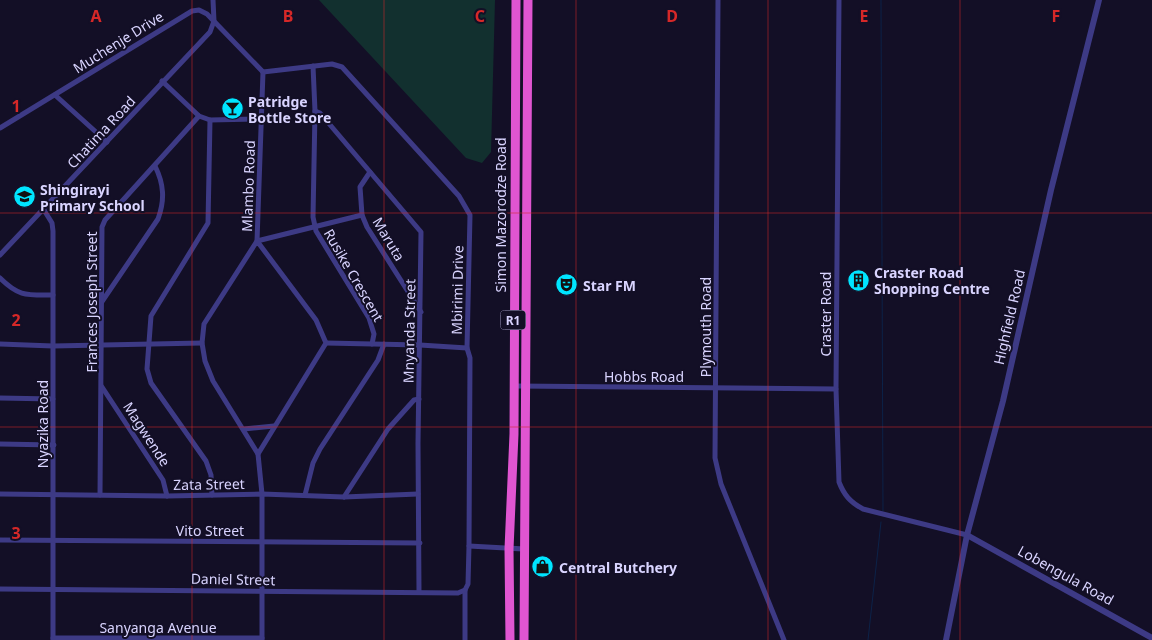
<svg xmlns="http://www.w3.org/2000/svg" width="1152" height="640" font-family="'Noto Sans',sans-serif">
<rect width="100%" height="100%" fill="#130f26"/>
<polygon fill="#12302f" points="319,0 495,0 491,152 482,163 466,158"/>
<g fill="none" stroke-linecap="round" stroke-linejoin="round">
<g stroke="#0c2248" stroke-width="1">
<polyline points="881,0 883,511"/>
<polyline points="868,640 881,522"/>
</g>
<g stroke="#3d3a85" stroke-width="5">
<polyline points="718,0 715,458 721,484 784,640"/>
<path d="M839 0 836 389 839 482C844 495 850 502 863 509L967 535"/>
<polyline points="313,66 315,111 313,217 316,231 369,318 374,334 372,344"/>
<polyline points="263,72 332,64 342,67 459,196 470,215 467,348 470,358 469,546 468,584 465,590 465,640"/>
<polyline points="263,72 257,241 362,215"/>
<polyline points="162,81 199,116 210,120 261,119"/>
<polyline points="55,95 107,142"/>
<polyline points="315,111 320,113 421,232 418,443 419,592"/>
<polyline points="210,120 208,223 151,316 147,369 151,383 206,461 211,475 212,495"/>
<polyline points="0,128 192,11 199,10 207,14 263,72"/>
<polyline points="370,172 360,187 362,215 367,227 421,312"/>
<polyline points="44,210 52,223 53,231 53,640"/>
<polygon points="257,241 316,320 326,343 258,454 213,381 205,361 202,343 204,324"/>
<polyline points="0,255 210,32 214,21 213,0"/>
<path d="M0 278C19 297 27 295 53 295"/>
<path d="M101 303 158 219C165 200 164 184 155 166"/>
<polyline points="326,343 420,345 467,348"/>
<polyline points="0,344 53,346 202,343"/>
<path d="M514 386C621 387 728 387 836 389"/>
<polyline points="102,387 163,480 167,496"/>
<polyline points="0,398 53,399"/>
<polyline points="244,429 274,426"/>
<polyline points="0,444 54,445"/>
<polyline points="258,454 262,494 262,640"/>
<polyline points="0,494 167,496 262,494 344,497 418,494"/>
<polyline points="100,495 102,227 105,220 199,116"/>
<polyline points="305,495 313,463 320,449 378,360 384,344"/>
<polyline points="344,497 388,429 414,400 419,399"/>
<polyline points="0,540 420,543"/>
<polyline points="469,546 524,549"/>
<polyline points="0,589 458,593 465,590"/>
<polyline points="53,638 262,638"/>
</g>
<g stroke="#3d3a85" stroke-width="6">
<polyline points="967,535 1152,638"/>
<polyline points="946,640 967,535 1003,401 1051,190 1099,0"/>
</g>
<g stroke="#e055d1" stroke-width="9">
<polyline points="510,640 509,549 514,434 516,0"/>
<polyline points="524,640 528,0"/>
</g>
</g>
<path fill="none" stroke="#d62828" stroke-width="1" stroke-opacity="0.55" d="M192 0V640M384 0V640M576 0V640M768 0V640M960 0V640M0 213H1152M0 427H1152"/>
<defs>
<symbol id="bar-disc" viewBox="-11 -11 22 22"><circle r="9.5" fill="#00e5ff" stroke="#130f26"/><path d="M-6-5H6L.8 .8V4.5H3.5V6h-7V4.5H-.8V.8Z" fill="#111"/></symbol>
<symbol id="school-disc" viewBox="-11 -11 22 22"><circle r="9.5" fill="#00e5ff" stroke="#130f26"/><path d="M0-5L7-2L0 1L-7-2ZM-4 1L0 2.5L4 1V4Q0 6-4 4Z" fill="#111"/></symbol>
<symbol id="building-disc" viewBox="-11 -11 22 22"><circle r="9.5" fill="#00e5ff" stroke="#130f26"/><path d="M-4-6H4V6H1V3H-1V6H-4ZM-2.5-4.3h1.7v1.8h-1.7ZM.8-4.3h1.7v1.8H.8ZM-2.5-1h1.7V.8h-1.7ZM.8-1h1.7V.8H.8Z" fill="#111"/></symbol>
<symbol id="theatre-disc" viewBox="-11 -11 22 22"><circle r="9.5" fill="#00e5ff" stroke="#130f26"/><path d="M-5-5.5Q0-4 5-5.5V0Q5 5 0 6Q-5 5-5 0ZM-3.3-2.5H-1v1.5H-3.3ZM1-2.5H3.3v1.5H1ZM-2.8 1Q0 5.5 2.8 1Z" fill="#111"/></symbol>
<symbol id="shop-disc" viewBox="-11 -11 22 22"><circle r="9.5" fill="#00e5ff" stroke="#130f26"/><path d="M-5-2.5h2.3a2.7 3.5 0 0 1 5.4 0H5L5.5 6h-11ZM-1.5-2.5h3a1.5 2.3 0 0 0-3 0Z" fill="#111"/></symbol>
</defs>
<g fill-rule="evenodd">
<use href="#bar-disc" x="220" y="96" width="25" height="25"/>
<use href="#school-disc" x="12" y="184" width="25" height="25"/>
<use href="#building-disc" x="846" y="268" width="25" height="25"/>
<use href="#theatre-disc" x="554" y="272" width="25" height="25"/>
<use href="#shop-disc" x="530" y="554" width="25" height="25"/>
</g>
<g text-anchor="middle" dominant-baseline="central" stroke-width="4" stroke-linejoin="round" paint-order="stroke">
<rect fill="#130f26" stroke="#9e99be" stroke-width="1" x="500.5" y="310.5" width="25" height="19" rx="4"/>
<g font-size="12" font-weight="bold" fill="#d9d4ff">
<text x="513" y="320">R1</text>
</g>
<g font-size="14" fill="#d9d4ff" stroke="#130f26">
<text transform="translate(118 42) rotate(-32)">Muchenje Drive</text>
<text transform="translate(101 132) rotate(-47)">Chatima Road</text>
<text transform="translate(248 186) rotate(-88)">Mlambo Road</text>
<text transform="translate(500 215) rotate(-90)">Simon Mazorodze Road</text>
<text transform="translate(389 239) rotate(59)">Maruta</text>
<text transform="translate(354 275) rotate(60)">Rusike Crescent</text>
<text transform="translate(457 290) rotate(-89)">Mbirimi Drive</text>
<text transform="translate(91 302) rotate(-90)">Frances Joseph Street</text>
<text transform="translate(825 314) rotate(-90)">Craster Road</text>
<text transform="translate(1009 317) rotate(-77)">Highfield Road</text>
<text transform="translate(705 327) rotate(-90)">Plymouth Road</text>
<text transform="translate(409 331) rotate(-89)">Mnyanda Street</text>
<text x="644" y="376">Hobbs Road</text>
<text transform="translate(42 424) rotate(-90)">Nyazika Road</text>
<text transform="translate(147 434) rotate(57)">Magwende</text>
<text transform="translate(209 484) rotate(-1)">Zata Street</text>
<text x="210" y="530">Vito Street</text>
<text transform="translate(1066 575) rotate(29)">Lobengula Road</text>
<text transform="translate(233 579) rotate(1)">Daniel Street</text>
<text x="158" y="627">Sanyanga Avenue</text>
</g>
<g font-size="14" font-weight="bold" fill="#d9d4ff" stroke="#130f26" text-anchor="start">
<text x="248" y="101">Patridge<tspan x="248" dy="16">Bottle Store</tspan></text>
<text x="40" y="189">Shingirayi<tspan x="40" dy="16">Primary School</tspan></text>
<text x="874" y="272">Craster Road<tspan x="874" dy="16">Shopping Centre</tspan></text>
<text x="583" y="285">Star FM</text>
<text x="559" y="567">Central Butchery</text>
</g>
</g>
<g font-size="16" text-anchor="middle" font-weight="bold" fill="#d62828" stroke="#130f26" stroke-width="4" stroke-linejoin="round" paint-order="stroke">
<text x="96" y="22">A</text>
<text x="288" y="22">B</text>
<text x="480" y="22">C</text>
<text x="672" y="22">D</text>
<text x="864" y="22">E</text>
<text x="1056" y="22">F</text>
<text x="16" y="112">1</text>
<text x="16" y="326">2</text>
<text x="16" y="539">3</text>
</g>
</svg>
